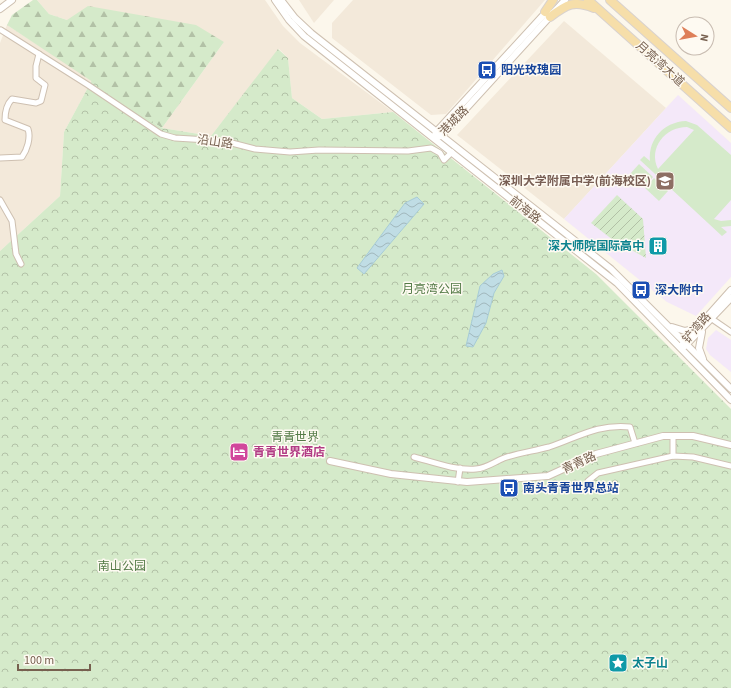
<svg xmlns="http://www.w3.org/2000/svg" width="731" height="688" font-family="'Source Sans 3','Noto Sans SC',sans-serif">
<defs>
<pattern id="forest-firs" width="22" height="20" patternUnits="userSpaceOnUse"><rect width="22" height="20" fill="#d5eaca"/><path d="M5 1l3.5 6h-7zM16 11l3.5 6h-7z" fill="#b2c1a6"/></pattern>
<pattern id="park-crowns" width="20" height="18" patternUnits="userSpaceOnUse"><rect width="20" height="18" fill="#d5eaca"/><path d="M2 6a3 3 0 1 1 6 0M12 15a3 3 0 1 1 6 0" fill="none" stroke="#b2c1a6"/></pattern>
<pattern id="garden-furrows" width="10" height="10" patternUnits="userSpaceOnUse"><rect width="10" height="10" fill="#d5eaca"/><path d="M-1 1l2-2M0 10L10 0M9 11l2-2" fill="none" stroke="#b2c1a6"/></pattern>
<pattern id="water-waves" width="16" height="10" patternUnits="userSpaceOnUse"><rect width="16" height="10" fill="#c0dde5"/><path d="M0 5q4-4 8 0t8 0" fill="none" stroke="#a1b7bc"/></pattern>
</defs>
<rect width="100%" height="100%" fill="#fcf7ec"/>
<g fill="#f3e9da">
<polygon points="37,0 265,0 283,26 300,43 393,112 322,119 292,98 288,58 279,49 211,136 162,128 224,42 67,20 49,14"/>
<polygon points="299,0 334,0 314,23"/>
<polygon points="353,0 545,0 446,114 431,115 332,38 332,23"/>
<polygon points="564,21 666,108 564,219 457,135"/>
<polygon points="7,25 92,80 64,132 60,196 0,251 0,43"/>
</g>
<g fill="#f4e8f9">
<polygon points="678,95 731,143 731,277 696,316 667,302 564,219"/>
<polygon points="716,330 731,340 731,372 710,355 706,349 708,338"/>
</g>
<polygon fill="url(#forest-firs)" points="33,0 37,0 49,14 67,20 88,6 196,25 224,42 162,128 7,25 12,15"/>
<polygon fill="url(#park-crowns)" points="278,49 288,58 292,98 322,119 393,112 596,274 731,409 731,688 0,688 0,251 60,196 64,132 92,80 162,128 211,136"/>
<polygon fill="url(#garden-furrows)" points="617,195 643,219 646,258 613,240 591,223"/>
<g fill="#d5eaca" fill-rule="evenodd">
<path d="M686 121 697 125 731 155V200L714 219 721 221 731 220V226L721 227 727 232 722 236 640 160 644 156 650 161C648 139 664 122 686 121ZM687 127 694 130 658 169C648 148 665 127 687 127Z"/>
<polygon points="639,164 653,177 644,187 630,174"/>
<polygon points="654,178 668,191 659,201 645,188"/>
</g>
<g fill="url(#water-waves)" stroke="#a7ccd6">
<polygon points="417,197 424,204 364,274 357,268 405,203"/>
<polygon points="502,270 504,276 494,293 486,323 473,347 466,346 480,286 493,274"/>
</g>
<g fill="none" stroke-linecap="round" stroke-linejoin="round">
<defs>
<g id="minor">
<polyline points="1,30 88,85 161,134 175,138 224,141 255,149 290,152 319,150 408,151 431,148 440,153 444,160 452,152"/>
<path d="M0 158 22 157C27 150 31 138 28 129L5 120C5 113 7 104 12 99L36 103 41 101 45 85 36 78V66L39 54"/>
<polyline points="0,200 12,221 16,254 21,264"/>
<polyline points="712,319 731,332"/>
<polyline points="673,456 673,436"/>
<path d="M414 457C433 462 456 471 476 469 487 468 494 462 504 458 519 453 534 451 549 447 579 437 596 424 630 427L635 443"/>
<polyline points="588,481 598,473 673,456 693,457 731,466"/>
<polyline points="458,482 460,468"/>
</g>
<g id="tertiary">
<polyline points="275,0 289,20 304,36 617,283 731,400"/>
<polyline points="281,0 295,18 311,33 611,269 731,389"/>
<polyline points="0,9 12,0"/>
<polyline points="435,135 436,132 548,10"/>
<polyline points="438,137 441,136 565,0"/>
<polyline points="672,327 685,331 694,329"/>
<polyline points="702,332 699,348 703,359"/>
<polyline points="682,345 731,290"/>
<polyline points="685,346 731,298"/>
<polyline points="330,461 391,474 467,482 548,476 596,454 663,436 693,436 731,445"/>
</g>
<g id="primary">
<polyline points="588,0 731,128"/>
<polyline points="610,0 731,108"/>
<polyline points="545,12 553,0"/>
<path d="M550 17C567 4 574 0 594 8"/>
</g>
</defs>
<use href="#minor" stroke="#cec0b1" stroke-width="7"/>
<use href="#tertiary" stroke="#cec0b1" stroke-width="8"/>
<use href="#primary" stroke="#d9d2ce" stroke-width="10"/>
<use href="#minor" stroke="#fff" stroke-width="5"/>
<use href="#tertiary" stroke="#fff" stroke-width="6"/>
<use href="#primary" stroke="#f6dea9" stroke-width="8"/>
</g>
<defs>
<symbol id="bus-square" viewBox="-11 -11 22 22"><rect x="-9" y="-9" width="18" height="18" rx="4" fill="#1a4fb4" stroke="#fefaf2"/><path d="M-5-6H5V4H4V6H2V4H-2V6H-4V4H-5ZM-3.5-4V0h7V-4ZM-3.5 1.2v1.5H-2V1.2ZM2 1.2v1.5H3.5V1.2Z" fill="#fff"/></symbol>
<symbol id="school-square" viewBox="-11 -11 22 22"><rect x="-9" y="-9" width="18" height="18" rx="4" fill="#8d6e63" stroke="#fefaf2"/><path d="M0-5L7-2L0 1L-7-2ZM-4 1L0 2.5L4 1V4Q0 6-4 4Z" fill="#fff"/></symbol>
<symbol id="building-square" viewBox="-11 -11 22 22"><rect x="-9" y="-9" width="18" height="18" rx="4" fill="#0f9aa8" stroke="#fefaf2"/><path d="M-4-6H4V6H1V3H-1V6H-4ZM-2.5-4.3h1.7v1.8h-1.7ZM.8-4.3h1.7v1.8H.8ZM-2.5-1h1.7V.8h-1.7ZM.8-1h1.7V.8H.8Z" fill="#fff"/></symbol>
<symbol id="hotel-square" viewBox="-11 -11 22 22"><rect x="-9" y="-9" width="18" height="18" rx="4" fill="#d1479c" stroke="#fefaf2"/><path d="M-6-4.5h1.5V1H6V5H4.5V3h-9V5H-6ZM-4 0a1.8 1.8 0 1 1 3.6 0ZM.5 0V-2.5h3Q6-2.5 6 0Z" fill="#fff"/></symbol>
<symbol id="sight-square" viewBox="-11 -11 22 22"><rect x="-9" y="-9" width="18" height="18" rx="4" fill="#0f9aa8" stroke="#fefaf2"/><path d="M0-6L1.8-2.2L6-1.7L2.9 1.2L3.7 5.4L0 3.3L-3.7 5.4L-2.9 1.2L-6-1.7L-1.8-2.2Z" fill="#fff"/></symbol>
</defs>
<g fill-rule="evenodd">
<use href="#bus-square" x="476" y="59" width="22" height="22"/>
<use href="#school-square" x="654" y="170" width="22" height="22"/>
<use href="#building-square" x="647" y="235" width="22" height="22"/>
<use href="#bus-square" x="630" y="279" width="22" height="22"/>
<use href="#hotel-square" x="228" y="441" width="22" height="22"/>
<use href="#bus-square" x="498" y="477" width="22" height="22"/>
<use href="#sight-square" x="607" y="652" width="22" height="22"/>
</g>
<g text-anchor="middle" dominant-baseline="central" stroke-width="3" stroke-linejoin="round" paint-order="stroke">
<g font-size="12" fill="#77604f" stroke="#fefaf2">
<text transform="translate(660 64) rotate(42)">月亮湾大道</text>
<text transform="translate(454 121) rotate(-45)">港城路</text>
<text transform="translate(215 142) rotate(8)">沿山路</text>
<text transform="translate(525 210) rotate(38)">前海路</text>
<text transform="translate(697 328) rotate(-49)">铲湾路</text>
<text transform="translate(579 463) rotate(-25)">青青路</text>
</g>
<g font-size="12" font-weight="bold" fill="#164399" stroke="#fefaf2" text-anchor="start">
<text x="501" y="70">阳光玫瑰园</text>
<text x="655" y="290">深大附中</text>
<text x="523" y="488">南头青青世界总站</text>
</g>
<g font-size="12" font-weight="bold" fill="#785e54" stroke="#fefaf2" text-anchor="end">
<text x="651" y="181">深圳大学附属中学(前海校区)</text>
</g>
<g font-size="12" font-weight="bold" fill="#0d838f" stroke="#fefaf2" text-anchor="end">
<text x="644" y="246">深大师院国际高中</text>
<text x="632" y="663" text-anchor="start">太子山</text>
</g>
<g font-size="12" fill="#547b47" stroke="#fefaf2">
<text x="432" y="289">月亮湾公园</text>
<text x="295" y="437">青青世界</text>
<text x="122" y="566">南山公园</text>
</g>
<g font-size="12" font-weight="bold" fill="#b23c85" stroke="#fefaf2" text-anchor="start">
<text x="253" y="452">青青世界酒店</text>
</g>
</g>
<g transform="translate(695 36) rotate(101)"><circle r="19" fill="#fefaf2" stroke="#c8bcb1"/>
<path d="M0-3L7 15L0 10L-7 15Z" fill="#de7f59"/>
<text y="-6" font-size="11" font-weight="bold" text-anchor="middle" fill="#77604f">N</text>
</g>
<path d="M18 664v6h72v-6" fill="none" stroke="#77604f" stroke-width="2"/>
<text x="24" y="664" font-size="12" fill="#77604f" stroke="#fefaf2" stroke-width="3" paint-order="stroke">100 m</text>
</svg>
